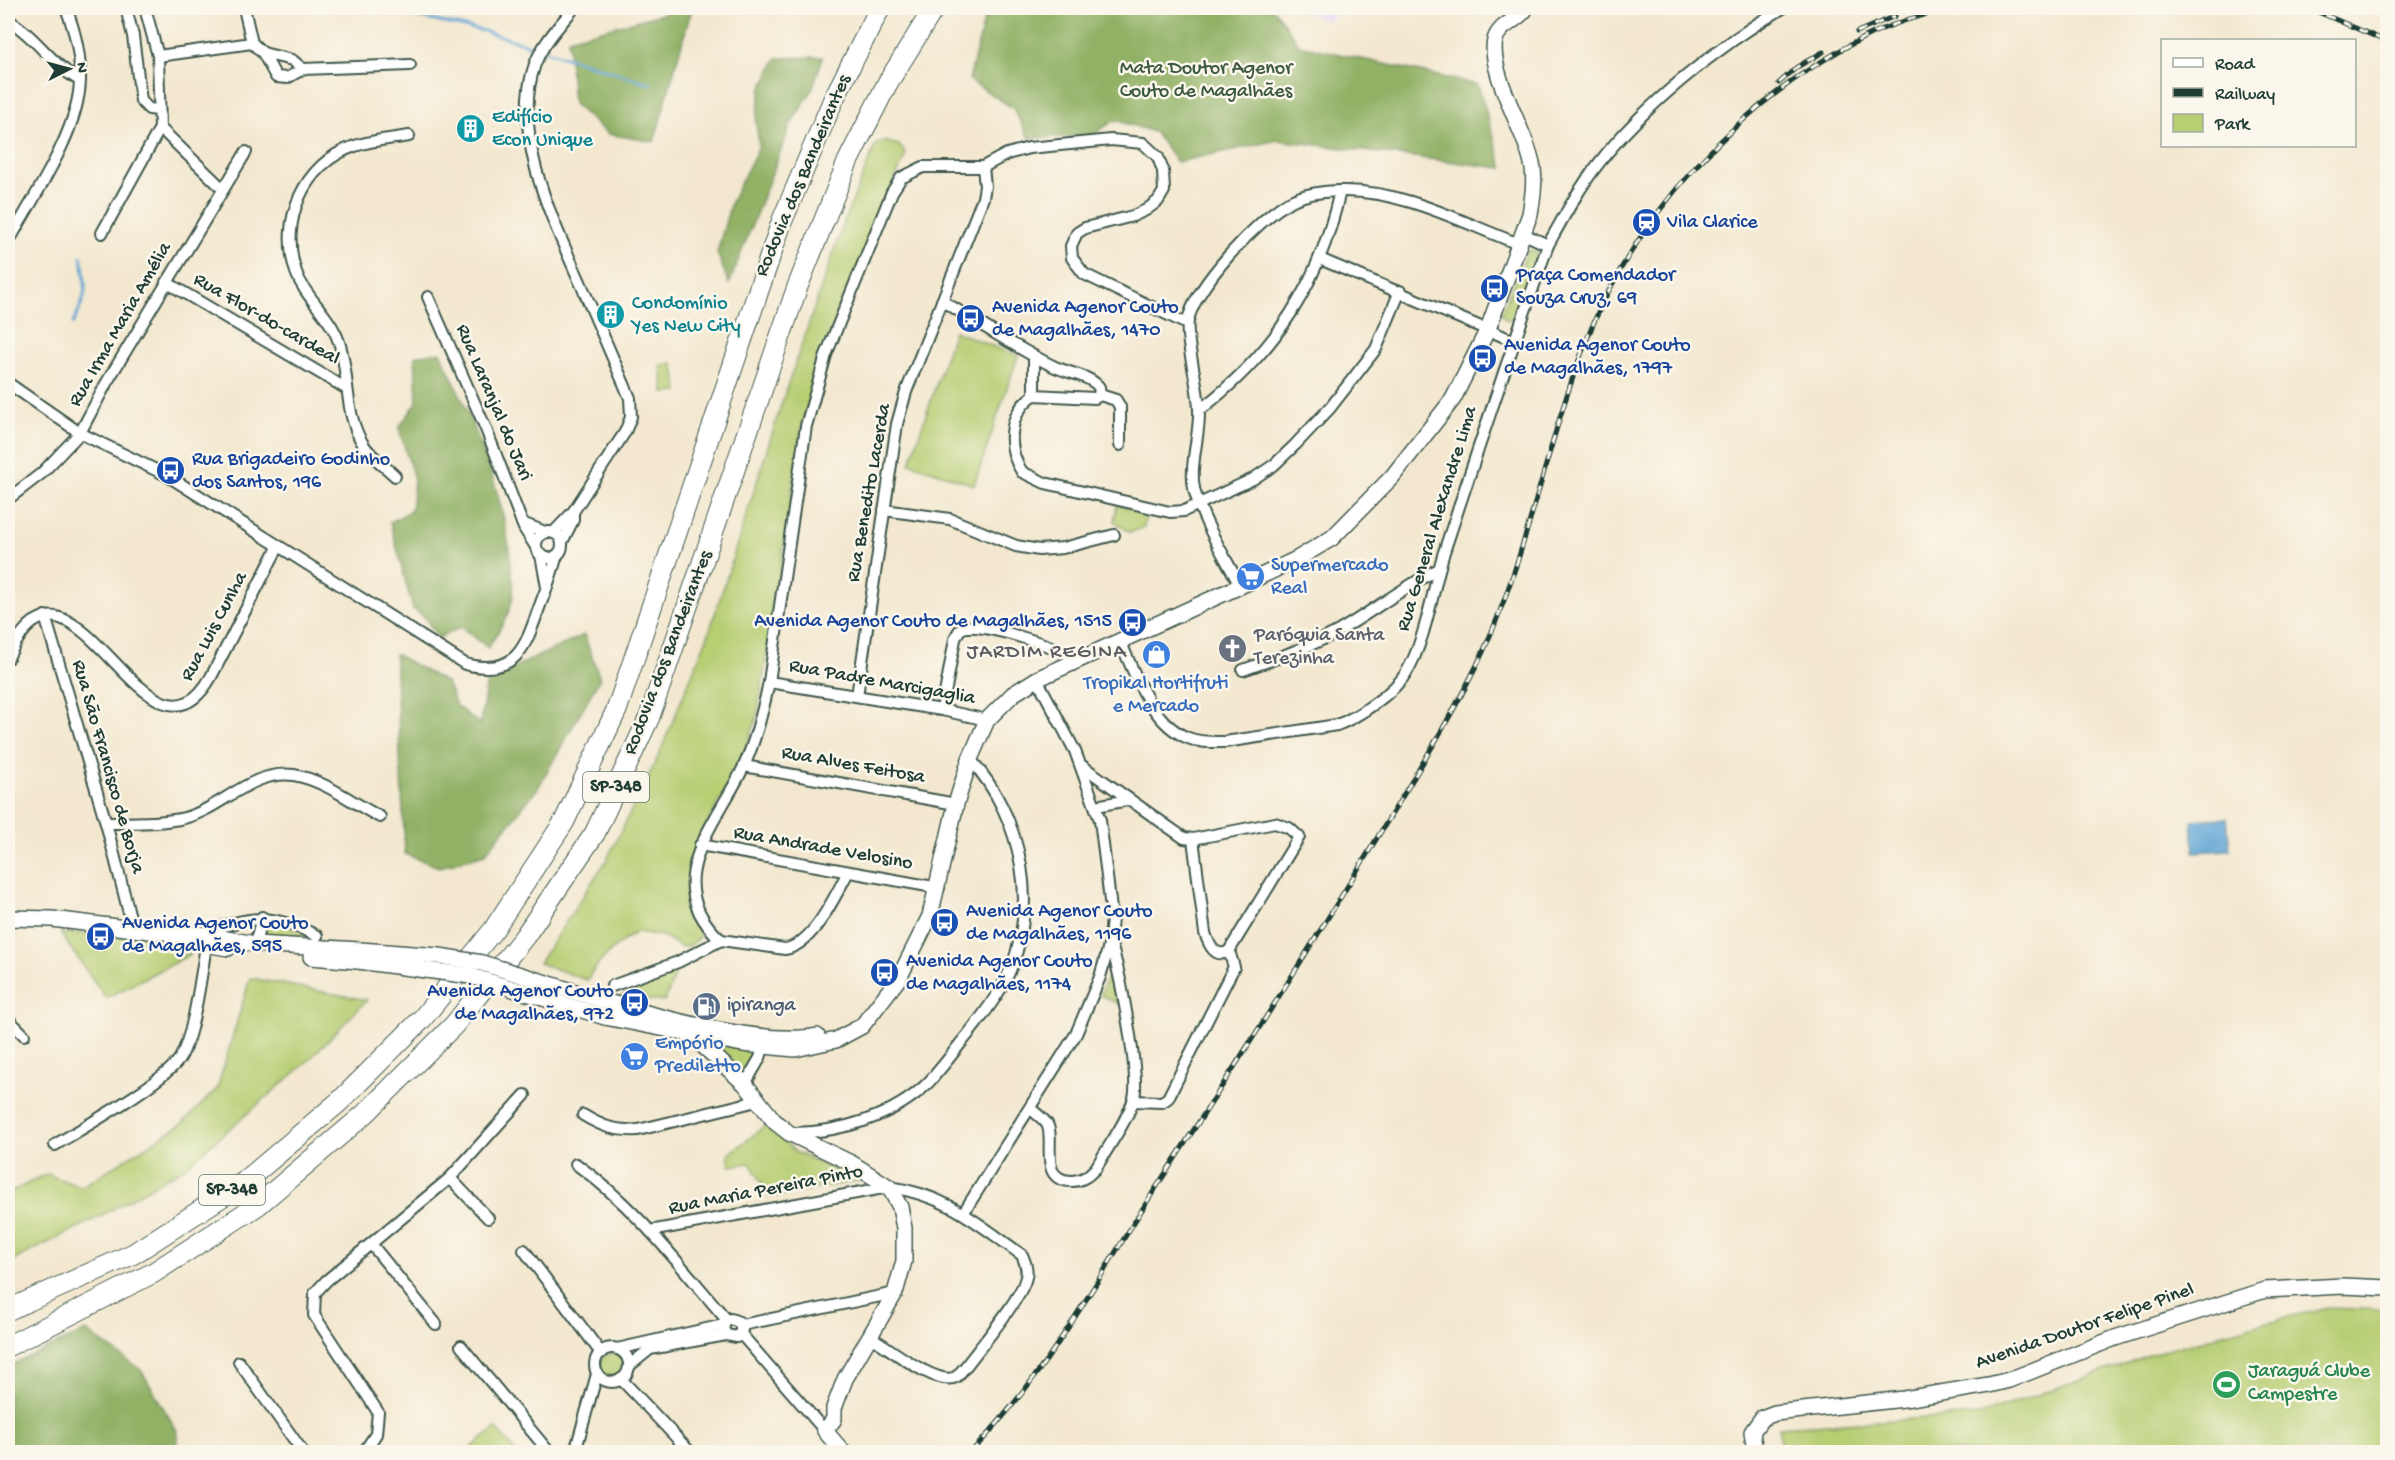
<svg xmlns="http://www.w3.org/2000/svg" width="2395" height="1460" font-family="'Gochi Hand',sans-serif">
<rect width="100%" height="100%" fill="#fbf7ec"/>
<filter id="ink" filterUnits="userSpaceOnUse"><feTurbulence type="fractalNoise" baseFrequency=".0167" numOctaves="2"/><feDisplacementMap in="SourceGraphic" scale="12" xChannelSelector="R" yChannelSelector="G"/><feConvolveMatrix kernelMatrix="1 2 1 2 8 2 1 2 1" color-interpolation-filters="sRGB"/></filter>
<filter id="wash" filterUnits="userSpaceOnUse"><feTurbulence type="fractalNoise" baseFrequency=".008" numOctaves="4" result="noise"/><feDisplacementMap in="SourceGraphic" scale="24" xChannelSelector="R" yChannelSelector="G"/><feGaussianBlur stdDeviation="1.35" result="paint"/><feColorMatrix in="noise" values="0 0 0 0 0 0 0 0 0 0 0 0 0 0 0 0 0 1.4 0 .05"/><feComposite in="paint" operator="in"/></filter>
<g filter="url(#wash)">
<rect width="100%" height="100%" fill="#f3e8cf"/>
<polygon fill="#e0d4f4" points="1297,8 1342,8 1327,21 1300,11"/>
<g fill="#b7ce73" stroke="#6b8654" stroke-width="1.5">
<path d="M884 141 899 145 906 154 822 353 802 427 757 718 740 764 697 843 690 861 688 891 701 923 699 937 690 946 681 947 664 936 637 932C616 944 600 959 587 980L539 963 606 861 658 757 709 633 785 393 845 219 876 144Z"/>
<polygon points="1528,250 1538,251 1514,318 1507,320 1501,314"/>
<polygon points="954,331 1018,356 974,485 910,463"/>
<polygon points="673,363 679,392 664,393 661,365"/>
<polygon points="1117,505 1147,511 1144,527 1130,533 1114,521"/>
<polygon points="263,922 281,923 315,940 263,938 259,936"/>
<polygon points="60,933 145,935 191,954 106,998"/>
<polygon points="1111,967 1119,1004 1100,995"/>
<polygon points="676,972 665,1001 617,998"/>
<polygon points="250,978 367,1000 305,1064 184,1168 97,1218 8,1263 8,1193 47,1174 81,1187 182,1124 217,1089"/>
<polygon points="715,1044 752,1050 754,1056 745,1069 739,1070"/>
<polygon points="766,1125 797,1153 860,1181 770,1197 750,1163 730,1166 728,1155"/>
<polygon points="2324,1308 2387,1310 2387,1452 1781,1452 1779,1427 1980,1415 2155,1353 2219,1336 2220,1334"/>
<circle cx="613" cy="1366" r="13"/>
<polygon points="496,1428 516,1452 474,1452 471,1448"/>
</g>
<g fill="#91b165" stroke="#58774c" stroke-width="1.5">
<polygon points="684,8 692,8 654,142 608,134 573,104 568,39"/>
<polygon points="987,8 1273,8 1299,45 1478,85 1503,168 1278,140 1177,162 1154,132 1115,120 1091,136 1029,138 1013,108 969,80"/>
<polygon points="823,57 812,90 791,124 729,284 717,253 731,202 759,146 756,121 761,90 777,58"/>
<path d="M440 352C472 419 505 491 511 566 512 575 514 585 513 594 511 614 498 632 488 648L461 627 438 638 424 616 413 609 390 522 411 511 414 479 399 428 417 402 415 356Z"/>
<polygon points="584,635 600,678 538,788 485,854 439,867 405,854 395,654 447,683 456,706 480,724 487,680"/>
<polygon points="86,1331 141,1370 177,1431 178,1452 8,1452 8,1366"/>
</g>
<polygon fill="#5fa4d5" stroke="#3f7084" stroke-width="1.5" points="2227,818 2230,850 2194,852 2192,820"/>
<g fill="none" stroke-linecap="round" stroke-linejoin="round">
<g stroke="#5fa4d5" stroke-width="3">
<polyline points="373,8 484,31 651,84"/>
<path d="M73 323C87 296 88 286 81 256"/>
</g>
</g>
</g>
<g filter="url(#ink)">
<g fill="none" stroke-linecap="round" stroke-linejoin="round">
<defs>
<g id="street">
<polyline points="126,8 133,36 141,101 149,109 158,110"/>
<polyline points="145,8 158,56 160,128 222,188"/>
<polyline points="244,8 252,43 263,53 276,77 287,78 303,69 410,65"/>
<path d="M8 20C36 36 53 67 80 80"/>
<polyline points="263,53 292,60 303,69"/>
<polyline points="158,56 252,43"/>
<polyline points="102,233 160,128"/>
<polyline points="1524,234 1548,245"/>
<path d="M8 243C33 197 79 132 80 80 81 54 75 31 66 8"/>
<polyline points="1320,259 1514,341"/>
<polyline points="166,282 347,389"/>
<polyline points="428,297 486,429 524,528 536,547"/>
<path d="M942 301C979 322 1014 347 1053 366 1067 373 1089 375 1099 387L1100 395 1095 398 1034 395C1008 413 1006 447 1022 472L1045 483 1170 512 1184 511 1253 479 1274 465 1295 445 1330 408 1376 349 1400 291"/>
<path d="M8 383 80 433 168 476 465 664C516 677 525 648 539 608 546 590 552 573 557 555"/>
<polyline points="1034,395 1034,357"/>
<polyline points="1100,395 1116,400 1120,407 1120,445"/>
<path d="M1200 410C1276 351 1319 285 1340 191"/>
<path d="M395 476C385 466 371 457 363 444 344 414 350 375 339 342 330 315 305 298 296 272 279 222 303 163 355 146 372 140 392 139 409 136"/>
<polyline points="8,499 42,473 80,433 107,382 246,152"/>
<polyline points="884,510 950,519 1016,546 1039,550 1063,548 1114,535"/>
<polyline points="522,523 545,532"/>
<circle cx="549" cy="545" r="13"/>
<path d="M553 533 573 512 625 432 631 417 630 398C614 360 597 322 581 284 553 221 510 134 535 64 543 43 560 25 574 8"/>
<polyline points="562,542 573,520 573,512"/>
<polyline points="541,555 547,587"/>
<path d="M1240 586C1225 557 1206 527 1196 496 1187 470 1200 438 1199 411 1199 386 1185 341 1188 321 1194 287 1259 218 1289 202 1304 194 1325 191 1342 191 1403 190 1463 223 1519 244"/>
<polyline points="45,616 106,823 133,929"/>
<path d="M1120 641C1135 674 1151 723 1188 738 1200 743 1213 742 1225 742L1337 725C1358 717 1394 693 1406 673 1425 643 1433 588 1444 552 1478 449 1512 347 1548 245 1563 218 1579 188 1599 163 1644 105 1720 45 1783 8"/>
<path d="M8 658C71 517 147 789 211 677L278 547"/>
<path d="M1243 670C1275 659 1307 648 1337 632 1372 612 1403 587 1439 569"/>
<polyline points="769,682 942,710 987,720"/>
<polyline points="857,696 897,424 906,392 983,198 985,186 983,167"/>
<path d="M942 710 955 639C958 632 960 627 968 627 987 625 1062 647 1076 660"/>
<path d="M1081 765 1184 838 1193 839 1275 823 1289 828 1299 837 1229 951C1215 959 1209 945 1205 933L1193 839"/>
<polyline points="744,766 956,804"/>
<polyline points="1096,806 1128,800"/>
<path d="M106 823C131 822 160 824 184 818 221 809 252 769 294 775 324 780 353 803 380 817"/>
<polyline points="700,845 939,888"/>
<path d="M201 934C247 916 272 912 317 936"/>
<path d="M721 940C657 882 717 824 744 766 756 739 763 711 769 682L806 426 826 355 892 192 901 178 923 167H983L1007 154 1029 148 1111 140 1143 143 1158 157 1163 171 1164 191 1158 201 1146 210 1133 216 1085 228 1077 233 1071 246 1072 258 1084 274 1187 324"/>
<path d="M721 940 785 949C813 945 835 896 848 872"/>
<polyline points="255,944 262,917"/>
<polyline points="612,986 678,962 721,940"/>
<polyline points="8,1019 24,1035"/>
<polyline points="745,1084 760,1058 765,1041"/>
<polyline points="1133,1101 1162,1102 1168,1098 1234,967 1229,951"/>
<path d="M1030 1108C1035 1113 1043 1118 1047 1124 1056 1140 1037 1181 1072 1181 1083 1181 1089 1175 1096 1168 1107 1148 1128 1120 1134 1098 1140 1076 1119 966 1110 942"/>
<path d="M583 1115C603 1127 615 1131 638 1130L757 1101"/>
<path d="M794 1133C841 1132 893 1117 928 1083 939 1071 950 1057 960 1044 976 1025 993 1003 1005 981 1042 910 1022 816 970 759"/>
<path d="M55 1145C81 1129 167 1080 180 1058 194 1034 201 975 206 946"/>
<path d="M576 1164C635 1206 680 1266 727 1320"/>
<polyline points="450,1178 488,1218"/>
<polyline points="964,1212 1076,1034 1100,977 1110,942 1112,917 1100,820 1075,751 1037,679"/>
<path d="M650 1231 889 1187C947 1195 977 1223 1022 1255 1025 1262 1028 1269 1026 1277 1022 1298 980 1347 966 1366 963 1369 959 1375 956 1377 937 1387 888 1347 871 1337"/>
<polyline points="372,1245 436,1324"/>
<polyline points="524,1250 601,1353"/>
<polyline points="742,1325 895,1293"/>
<polyline points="741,1334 825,1431"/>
<polyline points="461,1346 549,1452"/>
<circle cx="612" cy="1365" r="17"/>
<polyline points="617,1349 724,1325"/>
<polyline points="239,1362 303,1452"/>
<polyline points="629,1366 650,1349 726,1335 737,1337 742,1330 739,1322 731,1319 725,1322 723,1328 726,1335"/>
<polyline points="621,1379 690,1452"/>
<polyline points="364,1452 376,1434 378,1412 314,1315 315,1293 326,1281 450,1178 525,1095"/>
<polyline points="575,1452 597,1374"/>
</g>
<g id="secondary">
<polyline points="8,918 52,919 158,932 182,931 255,944 360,950"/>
<polyline points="172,938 228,948"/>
<polyline points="311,957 358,961"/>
<path d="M614 1004C665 1019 766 1046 817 1036"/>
<path d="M605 1017 742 1044 795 1049 836 1040 862 1026 899 978 930 916 956 804 970 759 987 720 1013 694 1037 679 1240 586 1297 559 1332 538 1392 477 1453 399 1488 329 1530 214C1533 196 1536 176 1531 159 1523 127 1488 71 1495 40 1499 24 1520 20 1526 8"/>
<polyline points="698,1025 699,1042 745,1084 775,1122 789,1133 853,1164 889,1187 900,1207 904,1228 904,1261 895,1293 845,1379 834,1408 834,1419 825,1431 843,1452"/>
<polyline points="1755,1452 1752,1432 1762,1418 1775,1413 1904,1399 1989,1385 2009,1380 2115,1338 2265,1290 2343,1286 2388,1288"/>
</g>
<g id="highway">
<polyline points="8,1310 133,1254 243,1183 340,1101 422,1019 494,929 564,822 617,709 782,221 834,98 880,8"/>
<polyline points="8,1346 153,1273 258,1205 366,1113 454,1025 525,936 595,833 649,718 797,288 848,161 887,84 934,8"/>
</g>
</defs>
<use href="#street" stroke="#3f574b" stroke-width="14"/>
<use href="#secondary" stroke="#3f574b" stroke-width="18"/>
<use href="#highway" stroke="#3f574b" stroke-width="22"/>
<use href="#street" stroke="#fff" stroke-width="10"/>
<use href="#secondary" stroke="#fff" stroke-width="15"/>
<use href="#highway" stroke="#fff" stroke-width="20"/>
<defs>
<g id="rail">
<polyline points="2309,8 2388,42"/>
<polyline points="1857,32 1895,16"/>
<polyline points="1779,83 1797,67 1823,52"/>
<path d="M971 1452C1049 1373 1100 1273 1161 1180 1230 1075 1297 969 1363 861 1402 797 1442 734 1476 667 1526 565 1544 450 1585 344 1634 215 1741 100 1863 38 1890 24 1919 16 1948 8"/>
</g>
</defs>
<use href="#rail" stroke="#1f3d34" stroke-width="5"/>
<use href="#rail" stroke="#fbf7ec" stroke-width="3" stroke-dasharray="9" stroke-linecap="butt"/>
<defs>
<g id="secondary-bridge">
<polyline points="360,950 439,956 482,963 614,1004"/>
<polyline points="358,961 471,976 605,1017"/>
</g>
</defs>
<use href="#secondary-bridge" stroke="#3f574b" stroke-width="18" stroke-linecap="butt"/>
<use href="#secondary-bridge" stroke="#fff" stroke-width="15"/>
</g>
</g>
<defs>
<symbol id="building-disc" viewBox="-11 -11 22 22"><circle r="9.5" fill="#0f9aa8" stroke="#fbf7ec"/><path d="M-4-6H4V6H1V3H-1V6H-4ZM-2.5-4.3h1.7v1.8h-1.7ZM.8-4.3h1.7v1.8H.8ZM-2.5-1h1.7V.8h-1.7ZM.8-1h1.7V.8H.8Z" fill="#fff"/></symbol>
<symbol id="station-disc" viewBox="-11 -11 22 22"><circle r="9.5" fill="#1a4fb4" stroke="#fbf7ec"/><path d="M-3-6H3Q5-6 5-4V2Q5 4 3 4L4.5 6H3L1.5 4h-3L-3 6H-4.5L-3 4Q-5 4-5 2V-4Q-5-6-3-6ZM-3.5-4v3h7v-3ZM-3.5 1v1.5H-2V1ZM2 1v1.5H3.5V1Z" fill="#fff"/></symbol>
<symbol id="bus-disc" viewBox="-11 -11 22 22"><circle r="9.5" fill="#1a4fb4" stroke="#fbf7ec"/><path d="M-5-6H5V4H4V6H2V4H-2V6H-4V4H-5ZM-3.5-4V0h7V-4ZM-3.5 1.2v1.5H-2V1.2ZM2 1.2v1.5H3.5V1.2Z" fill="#fff"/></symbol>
<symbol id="supermarket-disc" viewBox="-11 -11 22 22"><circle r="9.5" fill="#3f7fe0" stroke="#fbf7ec"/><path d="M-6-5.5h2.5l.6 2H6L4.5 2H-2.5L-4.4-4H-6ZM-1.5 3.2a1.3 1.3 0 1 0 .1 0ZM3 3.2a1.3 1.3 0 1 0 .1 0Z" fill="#fff"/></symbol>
<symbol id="church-disc" viewBox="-11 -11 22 22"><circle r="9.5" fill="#6b7280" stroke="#fbf7ec"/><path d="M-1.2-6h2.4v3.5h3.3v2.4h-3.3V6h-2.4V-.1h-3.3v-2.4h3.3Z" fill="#fff"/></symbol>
<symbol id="shop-disc" viewBox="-11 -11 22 22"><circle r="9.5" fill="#3f7fe0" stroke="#fbf7ec"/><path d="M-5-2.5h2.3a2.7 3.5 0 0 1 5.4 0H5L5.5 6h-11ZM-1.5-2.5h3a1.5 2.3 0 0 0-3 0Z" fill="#fff"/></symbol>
<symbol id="fuel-disc" viewBox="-11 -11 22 22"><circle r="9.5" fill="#5c6f8a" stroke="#fbf7ec"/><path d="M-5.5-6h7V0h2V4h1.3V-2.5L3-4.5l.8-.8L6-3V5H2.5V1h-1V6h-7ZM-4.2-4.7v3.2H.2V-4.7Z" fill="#fff"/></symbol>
<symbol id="stadium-disc" viewBox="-11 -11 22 22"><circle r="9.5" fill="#2e9e5b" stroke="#fbf7ec"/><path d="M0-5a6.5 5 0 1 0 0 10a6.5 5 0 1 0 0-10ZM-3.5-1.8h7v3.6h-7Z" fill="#fff"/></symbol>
</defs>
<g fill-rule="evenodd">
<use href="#building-disc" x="454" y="112" width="33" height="33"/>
<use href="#station-disc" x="1630" y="206" width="33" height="33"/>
<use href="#bus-disc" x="1478" y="272" width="33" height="33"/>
<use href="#building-disc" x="594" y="298" width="33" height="33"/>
<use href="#bus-disc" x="954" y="302" width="33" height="33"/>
<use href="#bus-disc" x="1466" y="342" width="33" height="33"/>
<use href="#bus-disc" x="154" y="454" width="33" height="33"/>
<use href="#supermarket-disc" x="1234" y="560" width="33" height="33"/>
<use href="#bus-disc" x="1116" y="606" width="33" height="33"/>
<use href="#church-disc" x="1216" y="632" width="33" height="33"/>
<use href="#shop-disc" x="1140" y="638" width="33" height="33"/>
<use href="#bus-disc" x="928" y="906" width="33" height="33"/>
<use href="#bus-disc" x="84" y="920" width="33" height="33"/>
<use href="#bus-disc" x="868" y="956" width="33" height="33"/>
<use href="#bus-disc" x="618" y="986" width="33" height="33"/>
<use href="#fuel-disc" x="690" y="990" width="33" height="33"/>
<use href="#supermarket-disc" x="618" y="1040" width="33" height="33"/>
<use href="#stadium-disc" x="2210" y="1368" width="33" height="33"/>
</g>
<g text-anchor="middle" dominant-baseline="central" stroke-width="5" stroke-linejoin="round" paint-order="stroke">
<g fill="#fbf7ec" stroke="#61756b" stroke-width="1.5">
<rect x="583" y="772" width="66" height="30" rx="4.5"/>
<rect x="199" y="1175" width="66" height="30" rx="4.5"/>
</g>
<g font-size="18" font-weight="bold" fill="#1f3d34">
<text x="616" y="787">SP-348</text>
<text x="232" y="1190">SP-348</text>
</g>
<g font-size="20" fill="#3d5a41" stroke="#fbf7ec">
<text x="1206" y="69">Mata Doutor Agenor<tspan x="1206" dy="23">Couto de Magalhães</tspan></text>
</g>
<g font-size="20" fill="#0d838f" stroke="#fbf7ec" text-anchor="start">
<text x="492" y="118">Edifício<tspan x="492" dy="23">Econ Unique</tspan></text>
<text x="632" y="304">Condomínio<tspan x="632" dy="23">Yes New City</tspan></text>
</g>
<g font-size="20" fill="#1f3d34" stroke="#fbf7ec">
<text transform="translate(804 176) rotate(-67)">Rodovia dos Bandeirantes</text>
<text transform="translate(266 320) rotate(30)">Rua Flor-do-cardeal</text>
<text transform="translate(121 325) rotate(-60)">Rua Irma Maria Amélia</text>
<text transform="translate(493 403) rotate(67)">Rua Laranjal do Jari</text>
<text transform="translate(870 493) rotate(-80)">Rua Benedito Lacerda</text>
<text transform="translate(1438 519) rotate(-73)">Rua General Alexandre Lima</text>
<text transform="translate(215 627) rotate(-62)">Rua Luis Cunha</text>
<text transform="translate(669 653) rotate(-69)">Rodovia dos Bandeirantes</text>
<text transform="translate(882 683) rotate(10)">Rua Padre Marcigaglia</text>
<text transform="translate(853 766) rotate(10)">Rua Alves Feitosa</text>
<text transform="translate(107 767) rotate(74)">Rua São Francisco de Borja</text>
<text transform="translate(823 849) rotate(10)">Rua Andrade Velosino</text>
<text transform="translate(766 1191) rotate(-11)">Rua Maria Pereira Pinto</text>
<text transform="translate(2085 1327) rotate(-19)">Avenida Doutor Felipe Pinel</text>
</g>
<g font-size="20" fill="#164399" stroke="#fbf7ec" text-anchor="start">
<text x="1667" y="223">Vila Clarice</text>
<text x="1516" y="276">Praça Comendador<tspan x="1516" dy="23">Souza Cruz, 69</tspan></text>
<text x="992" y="308">Avenida Agenor Couto<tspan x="992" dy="23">de Magalhães, 1470</tspan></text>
<text x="1504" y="346">Avenida Agenor Couto<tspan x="1504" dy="23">de Magalhães, 1797</tspan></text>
<text x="192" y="460">Rua Brigadeiro Godinho<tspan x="192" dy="23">dos Santos, 196</tspan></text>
<text x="1112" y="622" text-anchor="end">Avenida Agenor Couto de Magalhães, 1515</text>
<text x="966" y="912">Avenida Agenor Couto<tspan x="966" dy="23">de Magalhães, 1196</tspan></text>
<text x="122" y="924">Avenida Agenor Couto<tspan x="122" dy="23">de Magalhães, 595</tspan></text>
<text x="906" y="962">Avenida Agenor Couto<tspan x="906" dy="23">de Magalhães, 1174</tspan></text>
<text x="614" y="992" text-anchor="end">Avenida Agenor Couto<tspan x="614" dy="23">de Magalhães, 972</tspan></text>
</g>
<g font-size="20" fill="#366cbe" stroke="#fbf7ec" text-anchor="start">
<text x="1271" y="566">Supermercado<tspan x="1271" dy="23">Real</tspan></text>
<text x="1156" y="684" text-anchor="middle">Tropikal Hortifruti<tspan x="1156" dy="23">e Mercado</tspan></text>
<text x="655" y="1044">Empório<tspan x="655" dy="23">Prediletto</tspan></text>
</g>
<g font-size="20" fill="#5b616d" stroke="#fbf7ec" text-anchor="start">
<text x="1254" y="636">Paróquia Santa<tspan x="1254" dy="23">Terezinha</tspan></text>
</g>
<g font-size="20" fill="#4e5e75" stroke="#fbf7ec" text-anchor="start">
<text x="727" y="1006">ipiranga</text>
</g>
<g font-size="20" fill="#27864d" stroke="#fbf7ec" text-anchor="start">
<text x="2248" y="1372">Jaraguá Clube<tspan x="2248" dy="23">Campestre</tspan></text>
</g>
<g font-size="21" letter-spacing="1.5" fill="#5a5c62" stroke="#fbf7ec">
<text x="1047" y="653">JARDIM REGINA</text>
</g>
</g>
<rect width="2395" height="1460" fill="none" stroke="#fbf7ec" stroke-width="30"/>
<rect x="2161" y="39" width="195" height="108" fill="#fbf7ec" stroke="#a3ada2" stroke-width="1.5"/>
<rect x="2173" y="58" width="30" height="9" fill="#ffffff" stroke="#a3ada2" stroke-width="1.5"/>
<text x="2215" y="69" font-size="18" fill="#1f3d34">Road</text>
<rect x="2173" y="88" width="30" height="9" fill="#1f3d34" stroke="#a3ada2" stroke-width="1.5"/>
<text x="2215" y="99" font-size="18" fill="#1f3d34">Railway</text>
<rect x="2173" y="114" width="30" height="18" fill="#b7ce73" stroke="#a3ada2" stroke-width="1.5"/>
<text x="2215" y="129" font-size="18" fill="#1f3d34">Park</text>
<g transform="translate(69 69) rotate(84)" stroke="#fbf7ec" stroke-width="4.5" paint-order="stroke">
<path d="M0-4.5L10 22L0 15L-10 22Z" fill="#1f3d34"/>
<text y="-9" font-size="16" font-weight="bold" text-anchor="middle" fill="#1f3d34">N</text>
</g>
</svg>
